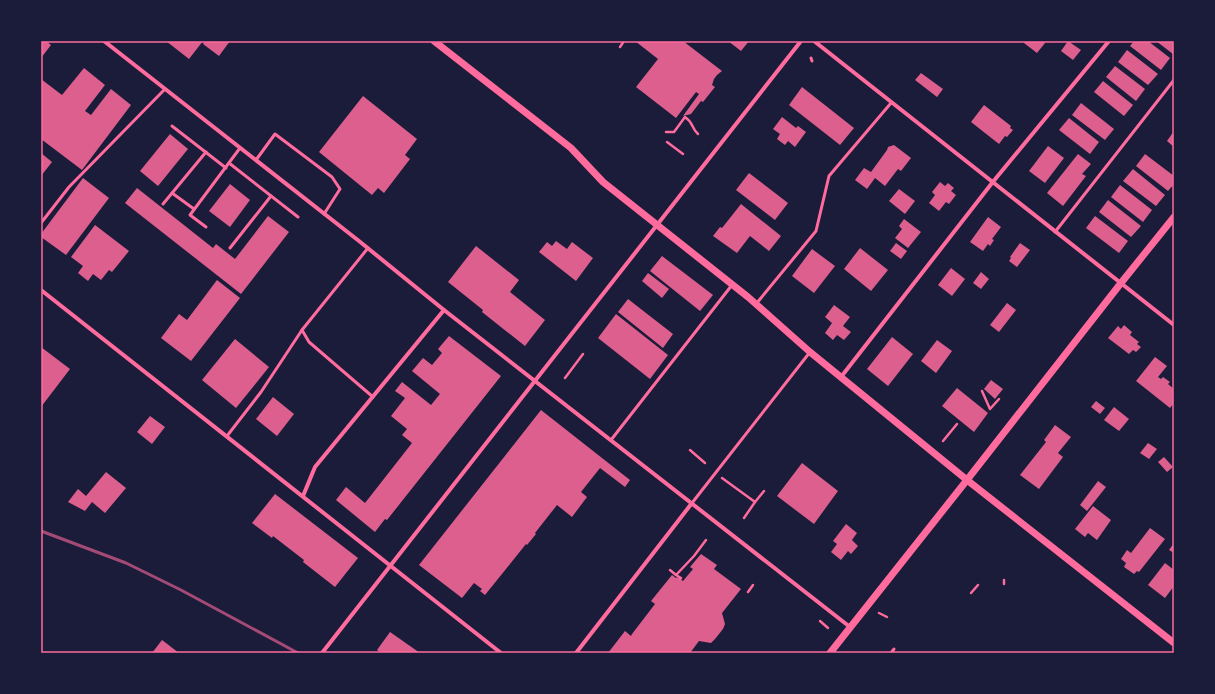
<svg xmlns="http://www.w3.org/2000/svg" width="1215" height="694" font-family="Jost,sans-serif">
<rect width="100%" height="100%" fill="#1b1b3a"/>
<g fill="#dd5f8e">
<polygon points="41,41 46,41 51,45 41,58"/>
<polygon points="166,41 203,41 189,59"/>
<polygon points="205,41 230,41 219,56 203,44"/>
<polygon points="635,41 683,41 722,71 717,75 714,79 712,85 715,87 703,102 701,101 691,114 683,116 699,94 696,92 676,118 636,87 658,59"/>
<polygon points="728,41 749,41 741,51"/>
<polygon points="1025,41 1043,41 1045,43 1037,53 1024,43"/>
<polygon points="1068,41 1081,50 1073,60 1061,51"/>
<polygon points="1134,41 1148,41 1170,58 1161,70 1130,46"/>
<polygon points="1156,41 1174,41 1174,52 1173,54"/>
<polygon points="1127,50 1158,74 1148,85 1118,62"/>
<polygon points="1115,66 1145,89 1136,101 1106,77"/>
<polygon points="84,68 105,85 85,111 91,115 111,89 131,105 82,170 41,139 41,79 62,95"/>
<polygon points="921,73 943,89 937,97 915,80"/>
<polygon points="1103,81 1133,105 1124,116 1094,92"/>
<polygon points="802,87 854,128 840,145 789,105"/>
<polygon points="363,96 417,139 405,155 410,159 384,193 378,188 372,195 319,152"/>
<polygon points="1081,103 1114,129 1105,140 1072,115"/>
<polygon points="984,105 1011,126 1010,128 1013,130 1007,137 1005,136 999,144 971,122"/>
<polygon points="782,117 796,128 798,126 806,132 795,147 788,141 785,145 777,139 780,134 773,129"/>
<polygon points="1069,118 1099,142 1090,154 1059,130"/>
<polygon points="1174,131 1174,147 1167,141"/>
<polygon points="170,134 188,149 158,186 140,171"/>
<polygon points="894,145 911,158 901,171 898,169 885,186 875,178 867,189 855,180 864,168 871,172 887,150 888,147"/>
<polygon points="1048,146 1064,158 1045,183 1029,171"/>
<polygon points="41,153 52,162 41,176"/>
<polygon points="1078,154 1091,164 1082,174 1086,176 1063,206 1047,193"/>
<polygon points="1145,154 1174,176 1174,184 1168,191 1136,166"/>
<polygon points="1133,169 1165,195 1156,206 1123,181"/>
<polygon points="749,173 788,203 775,220 736,190"/>
<polygon points="83,178 109,198 66,255 41,237 41,234"/>
<polygon points="940,182 945,186 948,183 954,188 951,191 956,195 949,204 946,202 939,211 929,203 935,195 932,192"/>
<polygon points="230,184 250,200 230,227 209,211"/>
<polygon points="1120,185 1152,210 1143,222 1111,197"/>
<polygon points="137,188 213,248 216,244 235,259 268,216 289,232 241,294 125,203"/>
<polygon points="899,189 915,201 905,214 889,201"/>
<polygon points="1108,200 1141,226 1131,237 1099,212"/>
<polygon points="741,204 781,236 769,251 750,236 737,253 713,236 720,227 722,228"/>
<polygon points="1095,216 1128,241 1119,253 1086,228"/>
<polygon points="988,217 1001,227 992,239 994,240 990,246 988,244 983,251 970,242"/>
<polygon points="904,219 921,232 908,248 895,238 902,229 899,226"/>
<polygon points="95,225 129,251 112,272 109,270 101,280 93,274 88,281 78,273 83,266 71,257"/>
<polygon points="556,241 567,249 572,242 593,258 576,281 539,252 547,242 552,246"/>
<polygon points="896,243 907,251 901,259 890,251"/>
<polygon points="1020,243 1030,250 1017,267 1009,261 1011,258 1010,257"/>
<polygon points="476,246 519,280 510,292 545,320 525,346 482,312 483,310 448,282"/>
<polygon points="860,248 888,270 871,291 844,269"/>
<polygon points="812,249 835,266 814,293 792,276"/>
<polygon points="662,256 713,295 700,311 650,271"/>
<polygon points="951,268 965,279 952,296 938,285"/>
<polygon points="981,272 989,279 981,289 973,283"/>
<polygon points="648,273 669,289 662,298 642,281"/>
<polygon points="217,280 240,298 191,361 161,338 179,314 187,320"/>
<polygon points="628,299 673,334 663,348 618,312"/>
<polygon points="1007,303 1016,310 999,332 990,325"/>
<polygon points="834,305 850,317 843,326 851,332 844,340 837,335 833,340 825,333 832,323 825,317"/>
<polygon points="616,314 668,355 650,379 598,338"/>
<polygon points="1124,325 1132,332 1130,335 1139,342 1137,344 1141,347 1136,352 1133,350 1129,354 1108,338 1118,326 1121,329"/>
<polygon points="449,336 501,376 387,520 385,519 375,532 336,500 346,487 365,503 412,443 402,435 407,429 391,416 405,398 395,391 402,382 431,405 440,394 412,371 423,358 432,365 442,353 438,349"/>
<polygon points="892,337 913,354 888,386 867,369"/>
<polygon points="235,339 269,367 236,408 202,380"/>
<polygon points="937,340 952,351 936,373 921,361"/>
<polygon points="41,347 70,369 41,407"/>
<polygon points="1155,357 1167,366 1158,377 1161,379 1163,377 1170,382 1168,384 1174,389 1174,403 1170,408 1136,381"/>
<polygon points="991,380 1003,389 995,399 984,389"/>
<polygon points="957,388 988,413 974,432 942,406"/>
<polygon points="273,397 294,414 277,436 256,419"/>
<polygon points="1096,401 1105,408 1100,414 1091,407"/>
<polygon points="1114,407 1129,419 1119,431 1104,420"/>
<polygon points="541,410 630,480 625,487 600,468 581,492 587,497 572,517 557,505 535,533 536,534 527,545 526,544 485,595 480,591 482,589 474,583 462,598 419,565"/>
<polygon points="150,416 165,427 152,444 137,432"/>
<polygon points="1055,425 1071,437 1058,453 1063,457 1039,489 1020,475 1046,442 1044,440"/>
<polygon points="1148,443 1157,449 1149,459 1140,453"/>
<polygon points="1164,457 1173,467 1167,472 1158,462"/>
<polygon points="802,463 838,491 814,524 777,496"/>
<polygon points="106,472 126,488 105,513 92,502 85,511 68,502 78,489 86,496"/>
<polygon points="1098,481 1106,487 1087,511 1080,505"/>
<polygon points="275,494 358,558 335,587 303,562 304,560 273,536 272,538 252,523"/>
<polygon points="1093,506 1111,520 1097,540 1088,533 1085,537 1075,529"/>
<polygon points="846,524 857,533 852,540 858,546 851,554 848,551 841,560 831,552 837,544 833,541"/>
<polygon points="1150,528 1165,539 1139,572 1137,571 1134,574 1124,567 1126,563 1121,559 1127,550 1131,553"/>
<polygon points="1174,543 1174,553 1169,550"/>
<polygon points="701,554 717,565 714,569 741,589 722,613 725,624 723,629 715,639 711,643 699,641 690,653 608,653 625,631 631,636 632,634 655,604 651,601 672,575 676,578 677,577 683,581 693,569 690,567"/>
<polygon points="1165,563 1174,570 1174,586 1165,598 1148,585"/>
<polygon points="390,632 420,653 381,653 377,650"/>
<polygon points="162,640 179,653 152,653"/>
</g>
<g fill="none" stroke-linecap="round" stroke-linejoin="round">
<g stroke="#ff6b9d" stroke-width="2.5">
<polyline points="620,47 624,41"/>
<path d="M666 132H674L685 117C694 123 691 128 698 134"/>
<polyline points="667,142 683,154"/>
<polyline points="565,378 583,354"/>
<polyline points="982,391 990,409 999,399"/>
<polyline points="943,441 957,424"/>
<polyline points="690,450 705,463"/>
<polyline points="722,478 755,502 744,518"/>
<polyline points="755,502 764,491"/>
<polyline points="670,570 676,575 694,556 706,540"/>
<polyline points="676,575 681,578 680,579"/>
<polyline points="1004,580 1004,584"/>
<polyline points="748,592 753,585"/>
<polyline points="971,593 978,585"/>
<polyline points="879,613 887,617"/>
<polyline points="820,621 828,628"/>
</g>
<g stroke="#ff6b9d" stroke-width="3">
<polyline points="811,58 812,61"/>
<polyline points="172,126 226,168"/>
<polyline points="256,160 275,134 332,177 340,189 324,214"/>
<polyline points="229,163 298,217"/>
<polyline points="172,193 194,209"/>
<polyline points="163,204 206,152"/>
<polyline points="41,223 69,187 165,89"/>
<polyline points="206,227 190,215 240,148"/>
<polyline points="1055,232 1174,80"/>
<polyline points="230,248 271,196"/>
<polyline points="368,248 302,330 309,342 373,397"/>
<polyline points="756,304 816,231 829,176 891,103"/>
<polyline points="227,436 261,392 302,330"/>
<polyline points="611,440 732,285"/>
<polyline points="692,503 810,352"/>
<polyline points="891,653 894,649"/>
</g>
<g stroke="#ff6b9d" stroke-width="4">
<polyline points="104,41 359,241 444,310 850,627"/>
<polyline points="814,41 1174,325"/>
<polyline points="41,290 501,653"/>
<polyline points="841,377 992,183 1109,41"/>
<polyline points="303,496 315,467 444,310"/>
<polyline points="322,653 801,41"/>
<polyline points="576,653 692,503"/>
</g>
<g stroke="#ff6b9d" stroke-width="7">
<polyline points="434,41 571,148 603,182 748,297 810,352 967,480 1174,643"/>
<polyline points="830,653 967,480 1121,283 1174,217"/>
</g>
<polyline stroke="#a44b75" stroke-width="3" points="41,531 126,563 181,590 298,653"/>
</g>
<rect width="1215" height="694" fill="none" stroke="#1b1b3a" stroke-width="84"/>
<rect x="42" y="42" width="1131" height="610" fill="none" stroke="#ff6b9d" stroke-width="1.5"/>
</svg>
